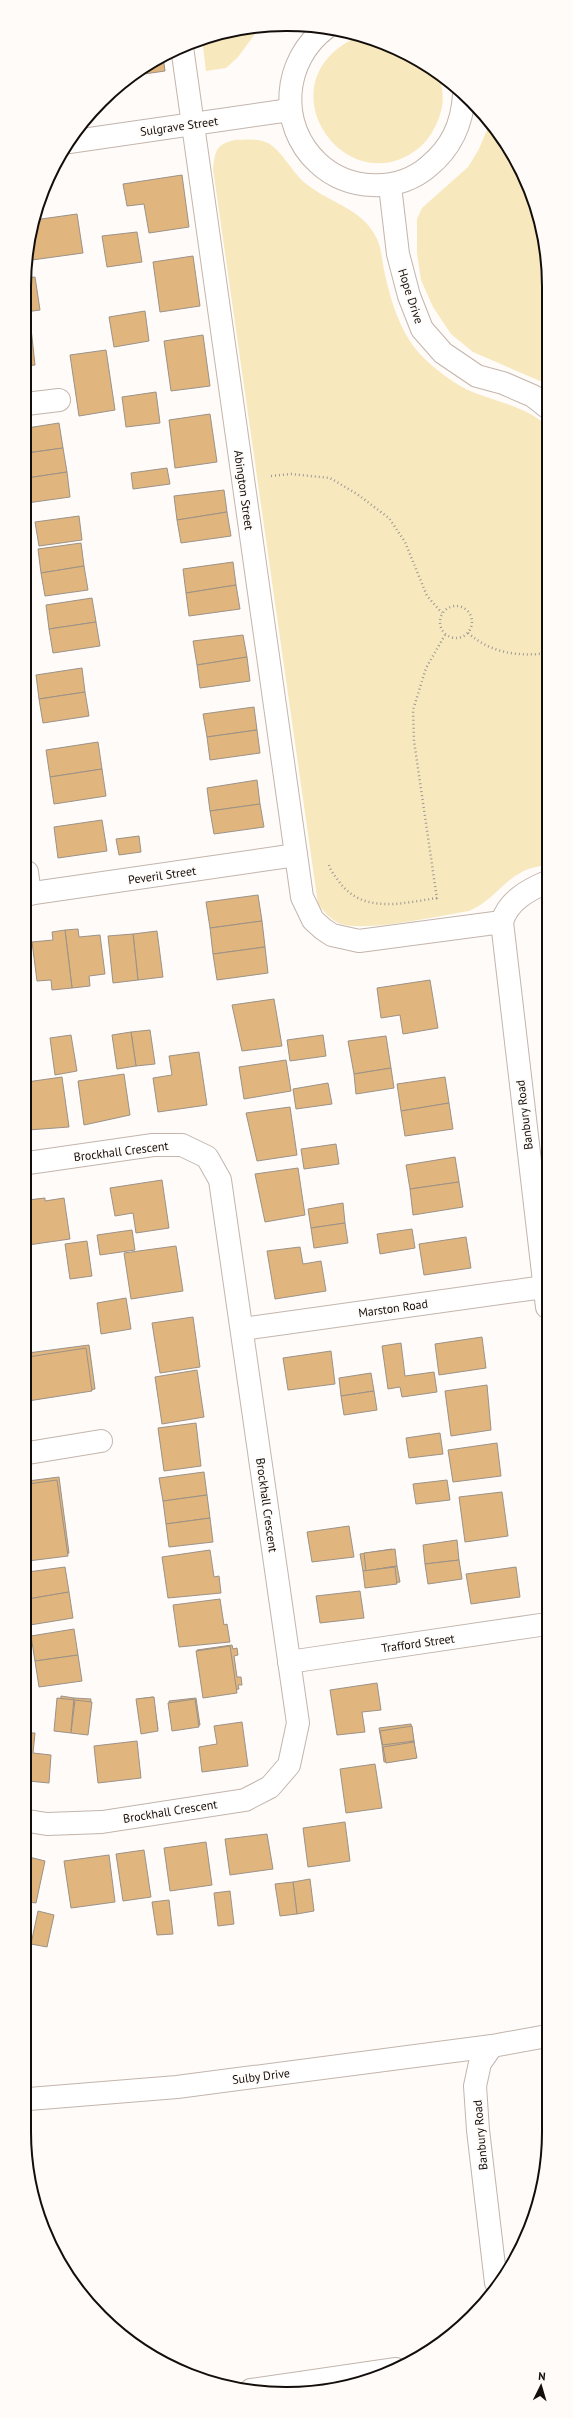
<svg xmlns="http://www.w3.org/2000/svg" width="573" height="2418" font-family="'PT Sans',sans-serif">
<rect width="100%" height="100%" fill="#fefbf9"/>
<g fill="#f7e9bd">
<polygon points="261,26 238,57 226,68 206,71 202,39 219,33"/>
<path d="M357 37C371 42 389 44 403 51 412 56 420 63 428 69 431 72 437 75 439 78 443 87 444 102 441 111 437 125 431 137 420 147 347 208 259 82 357 37Z"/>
<polygon points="489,125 522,171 547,252 547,384 473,352 451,334 433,307 421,280 417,253 417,219 422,208 468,167 479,149"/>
<path d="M235 140C245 140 259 138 268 143 281 150 293 173 305 183 329 203 362 208 376 237 381 246 382 259 384 270 390 298 399 330 419 353 434 369 455 385 475 393 499 402 528 408 547 426V865C506 869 501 897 469 911 439 916 368 932 341 924 332 921 324 912 318 904L213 169C215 151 216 144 235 140Z"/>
</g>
<g fill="#e1b57e" stroke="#9c9286">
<polygon points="163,56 165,71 130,76"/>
<polygon points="182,175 189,227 149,233 144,204 127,206 123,184"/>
<polygon points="77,214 83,253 32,260 29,239 34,220"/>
<polygon points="137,232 142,262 107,267 102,236"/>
<polygon points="193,256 200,306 160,312 153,262"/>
<polygon points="35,277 40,310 26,312 26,278"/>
<polygon points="145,311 149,341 114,347 109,317"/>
<polygon points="31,328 35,365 26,366 26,329"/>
<polygon points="203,335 210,386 171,391 164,341"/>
<polygon points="106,350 115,410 79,416 70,355"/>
<polygon points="156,392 160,423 126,427 122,397"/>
<polygon points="210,414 217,462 175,468 169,420"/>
<polygon points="59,423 63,448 27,453 27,428"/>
<polygon points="63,448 67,472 27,478 27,453"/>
<polygon points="167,468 170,484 133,489 131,473"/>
<polygon points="67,472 70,497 27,503 27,478"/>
<polygon points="224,490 227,512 177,520 174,496"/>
<polygon points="227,512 231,536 181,543 177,520"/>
<polygon points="79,516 82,540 39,546 35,522"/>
<polygon points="81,543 84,566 41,573 38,549"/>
<polygon points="233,562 236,585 186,593 183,569"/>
<polygon points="84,566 88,590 45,596 41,573"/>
<polygon points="236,585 240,609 189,616 186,593"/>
<polygon points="92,598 96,622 49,629 46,605"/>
<polygon points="96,622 100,646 53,653 49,629"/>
<polygon points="243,635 247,657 197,665 193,641"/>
<polygon points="247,657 250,681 200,688 197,665"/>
<polygon points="82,668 85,692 39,699 36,675"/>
<polygon points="85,692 89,716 43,723 39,699"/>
<polygon points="254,707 257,730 207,737 203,714"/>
<polygon points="257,730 260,753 210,760 207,737"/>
<polygon points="98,742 102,769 50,777 46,750"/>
<polygon points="102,769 106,796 54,804 50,777"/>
<polygon points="257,780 260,804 210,811 207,788"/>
<polygon points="260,804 264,827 214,834 210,811"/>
<polygon points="102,820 107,851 58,858 54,827"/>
<polygon points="139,836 141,852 119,855 116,839"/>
<polygon points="258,895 262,921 210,928 206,902"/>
<polygon points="262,921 265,947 213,954 210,928"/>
<polygon points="78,929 79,937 100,935 105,974 89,976 90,986 72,988 65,930"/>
<polygon points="65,930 72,988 52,990 51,980 37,981 32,942 53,940 52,932"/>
<polygon points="157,931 163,977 138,980 133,934"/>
<polygon points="133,934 138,980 113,983 108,936"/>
<polygon points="265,947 268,973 217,980 213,954"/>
<polygon points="430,980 438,1028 403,1034 400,1015 381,1018 377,988"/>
<polygon points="274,999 282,1046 242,1051 232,1005"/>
<polygon points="150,1030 155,1064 136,1066 131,1032"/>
<polygon points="131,1032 136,1066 117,1069 112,1035"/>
<polygon points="71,1035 77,1071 55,1075 50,1038"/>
<polygon points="323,1035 326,1056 290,1061 287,1040"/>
<polygon points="386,1036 391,1068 354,1074 348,1041"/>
<polygon points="199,1052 207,1105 158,1112 153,1078 172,1075 169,1056"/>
<polygon points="286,1060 291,1091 244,1099 239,1067"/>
<polygon points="391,1068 394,1088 356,1094 354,1074"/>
<polygon points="124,1074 130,1115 84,1125 78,1081"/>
<polygon points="62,1077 69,1127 28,1130 27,1082"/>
<polygon points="445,1077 449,1103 401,1111 397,1084"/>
<polygon points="328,1083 332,1104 296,1109 293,1089"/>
<polygon points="449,1103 453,1129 405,1136 401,1111"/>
<polygon points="290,1107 297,1155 257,1161 246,1113"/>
<polygon points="336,1144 339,1164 304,1169 301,1149"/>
<polygon points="455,1157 459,1182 410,1189 406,1165"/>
<polygon points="298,1168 305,1215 265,1222 255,1174"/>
<polygon points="162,1180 169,1228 136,1233 133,1213 115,1216 110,1188"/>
<polygon points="459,1182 463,1207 413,1215 410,1189"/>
<polygon points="45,1198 45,1201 64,1198 70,1239 28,1245 28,1200"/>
<polygon points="343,1203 345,1223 311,1228 308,1209"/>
<polygon points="345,1223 348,1243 314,1248 311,1228"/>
<polygon points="412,1229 415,1248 380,1254 377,1234"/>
<polygon points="132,1230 135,1250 100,1255 97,1235"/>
<polygon points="466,1237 471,1268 424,1275 419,1244"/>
<polygon points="87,1241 92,1276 70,1279 65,1244"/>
<polygon points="176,1246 183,1291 131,1299 124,1253"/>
<polygon points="300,1247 303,1264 321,1261 326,1291 275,1299 267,1251"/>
<polygon points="28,1264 31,1290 28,1290"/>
<polygon points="126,1298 131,1329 101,1334 97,1303"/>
<polygon points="193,1317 200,1367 160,1373 152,1323"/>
<polygon points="482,1337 486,1368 439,1375 435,1344"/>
<polygon points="401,1343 405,1376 434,1372 437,1392 402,1397 400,1387 388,1389 382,1346"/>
<polygon points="89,1345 95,1389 28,1399 28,1353"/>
<polygon points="86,1348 92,1391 28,1401 28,1357"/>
<polygon points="331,1351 335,1384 288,1390 283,1358"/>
<polygon points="197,1370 204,1417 162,1424 155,1377"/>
<polygon points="371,1373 374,1391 341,1396 339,1378"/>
<polygon points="487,1385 491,1430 451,1436 445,1391"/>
<polygon points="374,1391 377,1410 344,1415 341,1396"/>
<polygon points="196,1423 201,1466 164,1471 158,1428"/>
<polygon points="440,1433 443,1454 409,1458 406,1438"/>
<polygon points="497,1443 501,1476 453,1482 448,1450"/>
<polygon points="204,1472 207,1495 163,1501 159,1478"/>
<polygon points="59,1477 69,1553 28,1559 28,1481"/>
<polygon points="57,1480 68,1556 28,1561 28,1484"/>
<polygon points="447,1480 450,1500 416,1504 413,1484"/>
<polygon points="502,1492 508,1536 465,1542 459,1497"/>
<polygon points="207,1495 210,1518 166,1524 163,1501"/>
<polygon points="210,1518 213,1542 169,1547 166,1524"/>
<polygon points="349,1526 354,1557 312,1562 307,1532"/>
<polygon points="457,1540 459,1560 425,1564 423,1545"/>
<polygon points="392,1549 395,1567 363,1571 360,1554"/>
<polygon points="395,1549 397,1566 366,1571 364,1553"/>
<polygon points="210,1550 214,1577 219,1576 221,1593 168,1598 162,1557"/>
<polygon points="459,1560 462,1579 428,1584 425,1564"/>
<polygon points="397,1566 400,1582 368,1586 366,1571"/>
<polygon points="65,1567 69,1592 28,1599 28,1572"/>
<polygon points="395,1567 397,1584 365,1588 363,1571"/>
<polygon points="516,1567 520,1597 471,1604 466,1574"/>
<polygon points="360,1591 364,1618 320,1623 316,1596"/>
<polygon points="69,1592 73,1618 30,1625 28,1599"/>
<polygon points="220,1599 224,1625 227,1624 230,1642 179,1647 173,1605"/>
<polygon points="74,1629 78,1655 35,1661 31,1636"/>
<polygon points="232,1645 233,1649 237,1648 238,1655 234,1656 237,1677 241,1677 242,1685 238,1685 239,1689 204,1695 197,1650"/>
<polygon points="230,1646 237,1693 203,1698 196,1651"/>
<polygon points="78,1655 82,1681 39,1687 35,1661"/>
<polygon points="377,1683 381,1710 362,1712 365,1732 337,1735 330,1690"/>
<polygon points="61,1696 74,1698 71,1730 57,1729"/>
<polygon points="153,1697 158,1729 142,1731 138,1699"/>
<polygon points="154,1697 158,1731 141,1734 136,1699"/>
<polygon points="57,1698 75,1700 71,1733 54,1731"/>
<polygon points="74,1698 91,1699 87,1732 71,1730"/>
<polygon points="196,1698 200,1725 173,1728 169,1701"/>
<polygon points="195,1699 199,1727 172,1731 168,1703"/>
<polygon points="75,1700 92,1702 88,1735 71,1733"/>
<polygon points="242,1722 248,1766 202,1772 199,1747 217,1744 214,1726"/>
<polygon points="411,1724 414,1741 382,1745 379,1728"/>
<polygon points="412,1726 414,1742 383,1747 380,1731"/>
<polygon points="28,1733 35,1733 33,1753 51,1755 49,1783 28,1781"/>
<polygon points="137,1741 141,1778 98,1783 94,1746"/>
<polygon points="414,1741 416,1758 384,1762 382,1745"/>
<polygon points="414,1742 417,1758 386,1763 383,1747"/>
<polygon points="375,1764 382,1808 346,1813 340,1769"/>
<polygon points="345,1822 350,1861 308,1867 303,1828"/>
<polygon points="267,1834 273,1869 230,1875 225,1839"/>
<polygon points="206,1842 212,1885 170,1891 164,1848"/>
<polygon points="144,1850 151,1897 123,1901 116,1854"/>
<polygon points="109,1855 115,1902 71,1908 64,1861"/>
<polygon points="29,1857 45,1861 36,1903 29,1902"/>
<polygon points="310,1879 314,1911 297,1914 293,1882"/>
<polygon points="293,1882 297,1914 280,1916 275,1884"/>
<polygon points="230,1891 234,1924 218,1926 214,1893"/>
<polygon points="169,1900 173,1934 157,1935 152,1902"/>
<polygon points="38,1911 54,1915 47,1947 31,1944"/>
</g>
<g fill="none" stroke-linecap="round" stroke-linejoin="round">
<defs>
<g id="minor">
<path d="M326 28C283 60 277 125 318 163 348 191 398 193 429 166 452 147 462 124 464 95"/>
<polyline points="182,47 302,897 313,920 323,929 332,935 359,941 502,922"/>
<polyline points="69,142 290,110"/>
<polyline points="390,186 398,254 409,296 422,329 443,353 477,376 503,383 533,396 547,407"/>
<polyline points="26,404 59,400"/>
<polyline points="27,872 30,894"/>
<polyline points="27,894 296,855"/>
<polyline points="28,1163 153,1145 182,1145 207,1157 220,1180 298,1723 289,1765 270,1787 245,1800 102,1822 47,1824 28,1821"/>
<path d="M547 1307 502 922C508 901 528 890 547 882"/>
<polyline points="242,1329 544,1287"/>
<polyline points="28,1453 101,1441"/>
<polyline points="289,1662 547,1624"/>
<polyline points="29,2099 177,2087 492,2046"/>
<polyline points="496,2283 478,2130 475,2086 480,2063 492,2046 547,2036"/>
<polyline points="251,2390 396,2369"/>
</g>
</defs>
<use href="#minor" stroke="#c3b5ac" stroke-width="24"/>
<g stroke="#9d9997" stroke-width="2.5" stroke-dasharray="1 3" stroke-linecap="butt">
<polyline points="271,476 291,474 330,478 357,494 389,518 405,542 427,596 442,613"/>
<circle cx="456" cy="622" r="16"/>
<path d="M468 633C491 653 518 657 547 653"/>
<path d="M329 865C331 872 336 877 340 883 364 914 403 903 437 898"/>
<polyline points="437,899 414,741 413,710 426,668 445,635"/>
</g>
<use href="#minor" stroke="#fff" stroke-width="22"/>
</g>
<g text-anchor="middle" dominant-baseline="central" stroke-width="3" stroke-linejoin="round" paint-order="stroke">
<g font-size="12" fill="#130e0b" stroke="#fefbf9">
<text transform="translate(179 126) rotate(-8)">Sulgrave Street</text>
<text transform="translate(411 296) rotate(72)">Hope Drive</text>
<text transform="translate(244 490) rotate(82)">Abington Street</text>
<text transform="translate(162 875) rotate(-8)">Peveril Street</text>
<text transform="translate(524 1115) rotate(-97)">Banbury Road</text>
<text transform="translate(121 1151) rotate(-7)">Brockhall Crescent</text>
<text transform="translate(393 1308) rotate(-8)">Marston Road</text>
<text transform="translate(267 1505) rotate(82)">Brockhall Crescent</text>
<text transform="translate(418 1643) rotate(-8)">Trafford Street</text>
<text transform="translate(170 1811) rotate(-9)">Brockhall Crescent</text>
<text transform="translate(261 2076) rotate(-7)">Sulby Drive</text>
<text transform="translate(480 2135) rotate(-95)">Banbury Road</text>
</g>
</g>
<path d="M0 0H573V2418H0ZM286 31H287A255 255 0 0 1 542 286V2132A255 255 0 0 1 287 2387H286A255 255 0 0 1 31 2132V286A255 255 0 0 1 286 31Z" fill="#fefbf9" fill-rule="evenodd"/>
<path fill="none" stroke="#130e0b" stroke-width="2" d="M286 31H287A255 255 0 0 1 542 286V2132A255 255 0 0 1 287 2387H286A255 255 0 0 1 31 2132V286A255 255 0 0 1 286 31Z"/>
<g transform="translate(541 2386) rotate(5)" stroke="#fefbf9" stroke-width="3" paint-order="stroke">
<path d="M0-3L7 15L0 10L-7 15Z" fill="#130e0b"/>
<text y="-6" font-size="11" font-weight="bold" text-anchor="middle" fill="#130e0b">N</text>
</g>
</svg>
